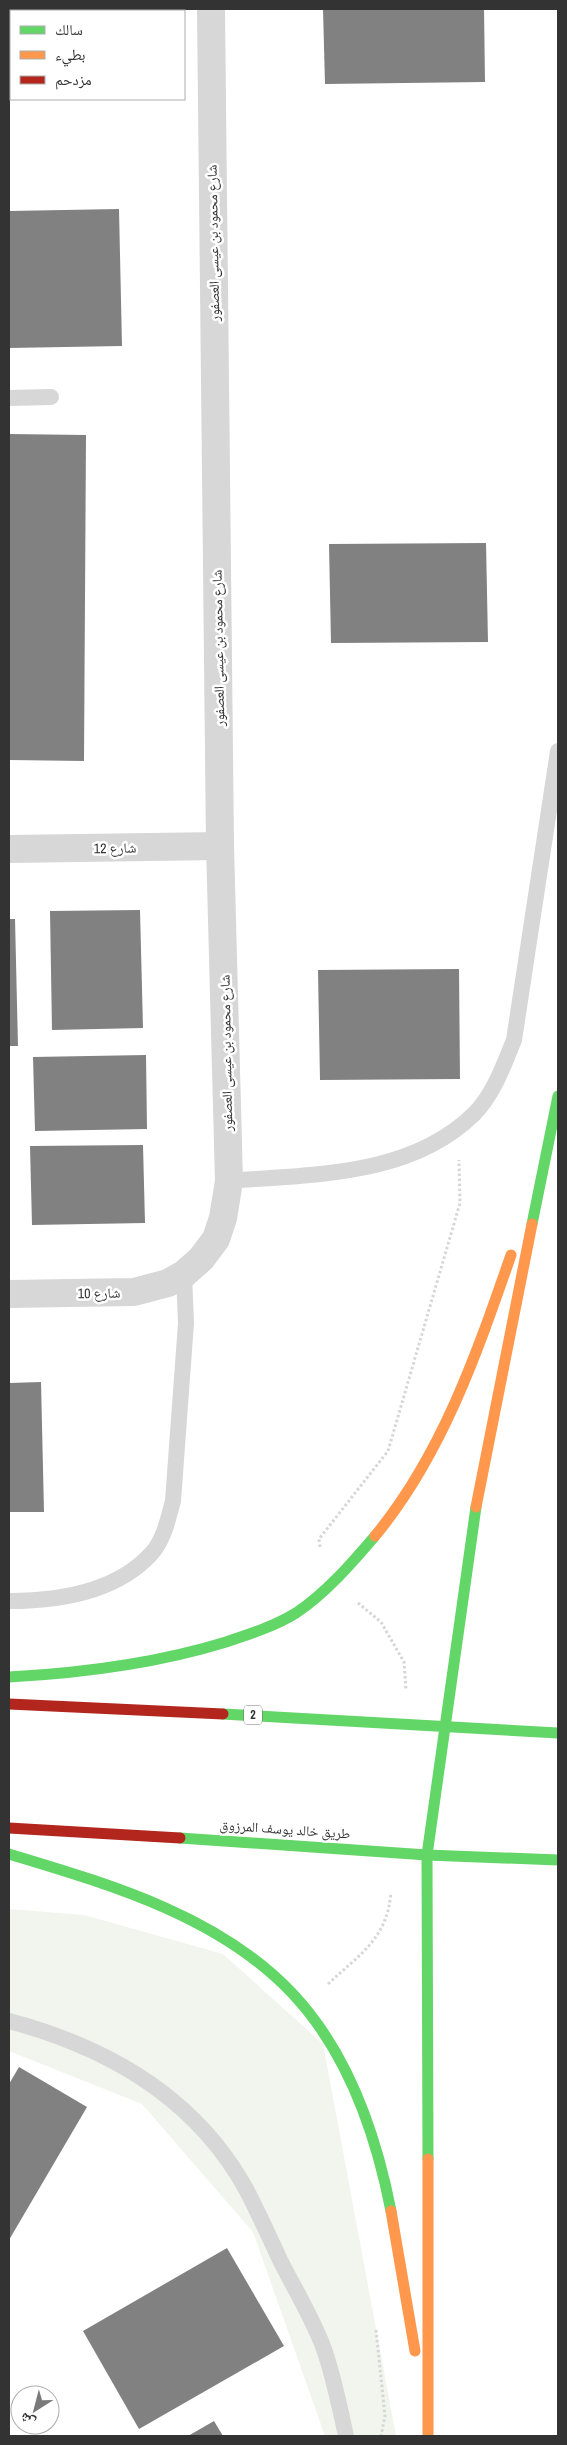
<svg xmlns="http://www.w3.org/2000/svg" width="567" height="2445" font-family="'Archivo Narrow','Noto Naskh Arabic',sans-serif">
<rect width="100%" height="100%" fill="#fff"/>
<polygon fill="#f1f5ed" points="9,1909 84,1915 223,1954 323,2044 396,2436 325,2436 253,2232 142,2104 9,2051"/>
<g fill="#818181">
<polygon points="9,9 125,9 125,11 11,11 11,50 9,50"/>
<polygon points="323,9 484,9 485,82 325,84"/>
<polygon points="119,209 122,346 9,348 9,211"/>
<polygon points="9,434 86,435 84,761 9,760"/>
<polygon points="486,543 488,642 331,643 329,544"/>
<polygon points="140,910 143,1028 52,1030 50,911"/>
<polygon points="9,919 15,919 18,1046 9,1046"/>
<polygon points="459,969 460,1079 320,1080 318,970"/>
<polygon points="146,1055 147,1129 35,1131 33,1057"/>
<polygon points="143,1145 145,1223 32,1225 30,1146"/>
<polygon points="41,1382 44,1512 9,1512 9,1383"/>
<polygon points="19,2067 87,2107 9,2240 9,2084"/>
<polygon points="227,2248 284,2346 139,2429 83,2331"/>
<polygon points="214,2421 223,2436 188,2436"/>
</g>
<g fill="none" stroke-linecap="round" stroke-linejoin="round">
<g stroke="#d6d6d6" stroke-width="3" stroke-dasharray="2.5 2.5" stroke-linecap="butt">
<polyline points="320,1547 319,1539 388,1451 460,1203 459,1160"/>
<polyline points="358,1603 381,1622 404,1662 406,1690"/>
<path d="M328 1984C361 1953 387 1939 391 1892"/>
<polyline points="376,2330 385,2416 381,2436"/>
</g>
<g stroke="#d7d7d7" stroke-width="16">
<polyline points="9,398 51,397"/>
<path d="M229 1181C312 1174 410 1177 474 1114 494 1094 504 1064 514 1040L558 751"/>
<path d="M9 1601C58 1601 116 1592 151 1554 164 1540 168 1519 173 1501L186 1323 184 1274"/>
<path d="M9 2021C107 2047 195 2097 246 2189 258 2212 269 2236 280 2260 294 2288 315 2322 325 2352 334 2379 340 2408 346 2436"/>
</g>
<g stroke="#d7d7d7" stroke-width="28">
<polyline points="9,849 220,846"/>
<polyline points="9,1294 134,1292 168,1283 184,1274 201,1259 216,1239 223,1218 229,1181 220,846 211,9"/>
</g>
<g stroke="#63d668" stroke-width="11">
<polyline points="532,1224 558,1096"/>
<path d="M9 1677C83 1673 155 1664 226 1642 250 1634 275 1626 296 1613 326 1593 352 1563 375 1536"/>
<polyline points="223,1714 558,1733"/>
<polyline points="180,1838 427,1855 558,1860"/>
<path d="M9 1854C108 1884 218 1915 292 1993 347 2051 376 2134 391 2211"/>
<polyline points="428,2159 427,1855 476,1507"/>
</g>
<g stroke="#ff974d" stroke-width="11">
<polyline points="476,1507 532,1224"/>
<path d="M375 1536C442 1455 477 1353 511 1255"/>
<polyline points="428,2159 428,2436"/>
<polyline points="391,2211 415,2351"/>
</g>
<g stroke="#b3261e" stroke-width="11">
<polyline points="9,1704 223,1714"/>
<polyline points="9,1828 180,1838"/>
</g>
</g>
<g text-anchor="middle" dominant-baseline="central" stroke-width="5" stroke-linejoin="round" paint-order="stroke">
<rect fill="#fff" stroke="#707070" stroke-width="1" x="244" y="1705.5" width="18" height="19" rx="4"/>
<g font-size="12" font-weight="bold" fill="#333">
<text x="253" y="1715">2</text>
</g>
<g font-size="14" fill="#333" stroke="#fff">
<text transform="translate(213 243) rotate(-91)">شارع محمود بن عيسى العصفور</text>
<text transform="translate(218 648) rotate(-91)">شارع محمود بن عيسى العصفور</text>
<text transform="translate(115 848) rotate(-1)">شارع 12</text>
<text transform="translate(226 1053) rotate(-91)">شارع محمود بن عيسى العصفور</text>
<text transform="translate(99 1293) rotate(-1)">شارع 10</text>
<text transform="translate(285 1829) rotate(4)">طريق خالد يوسف المرزوق</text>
</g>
</g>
<rect width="567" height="2445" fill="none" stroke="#333333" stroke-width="20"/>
<rect x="10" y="10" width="175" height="90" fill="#ffffff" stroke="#adadad"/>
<rect x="20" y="26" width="25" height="8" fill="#63d668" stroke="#adadad"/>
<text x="55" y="35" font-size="15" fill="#333333">سالك</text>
<rect x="20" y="51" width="25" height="8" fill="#ff974d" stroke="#adadad"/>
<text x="55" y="60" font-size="15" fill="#333333">بطيء</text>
<rect x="20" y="76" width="25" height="8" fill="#b3261e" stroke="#adadad"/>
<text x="55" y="85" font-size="15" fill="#333333">مزدحم</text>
<g transform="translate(35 2410) rotate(216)"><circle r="24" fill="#ffffff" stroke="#adadad"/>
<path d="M0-4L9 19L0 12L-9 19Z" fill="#7a7a7a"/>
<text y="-8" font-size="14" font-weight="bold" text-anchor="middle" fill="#333333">ش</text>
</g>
</svg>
